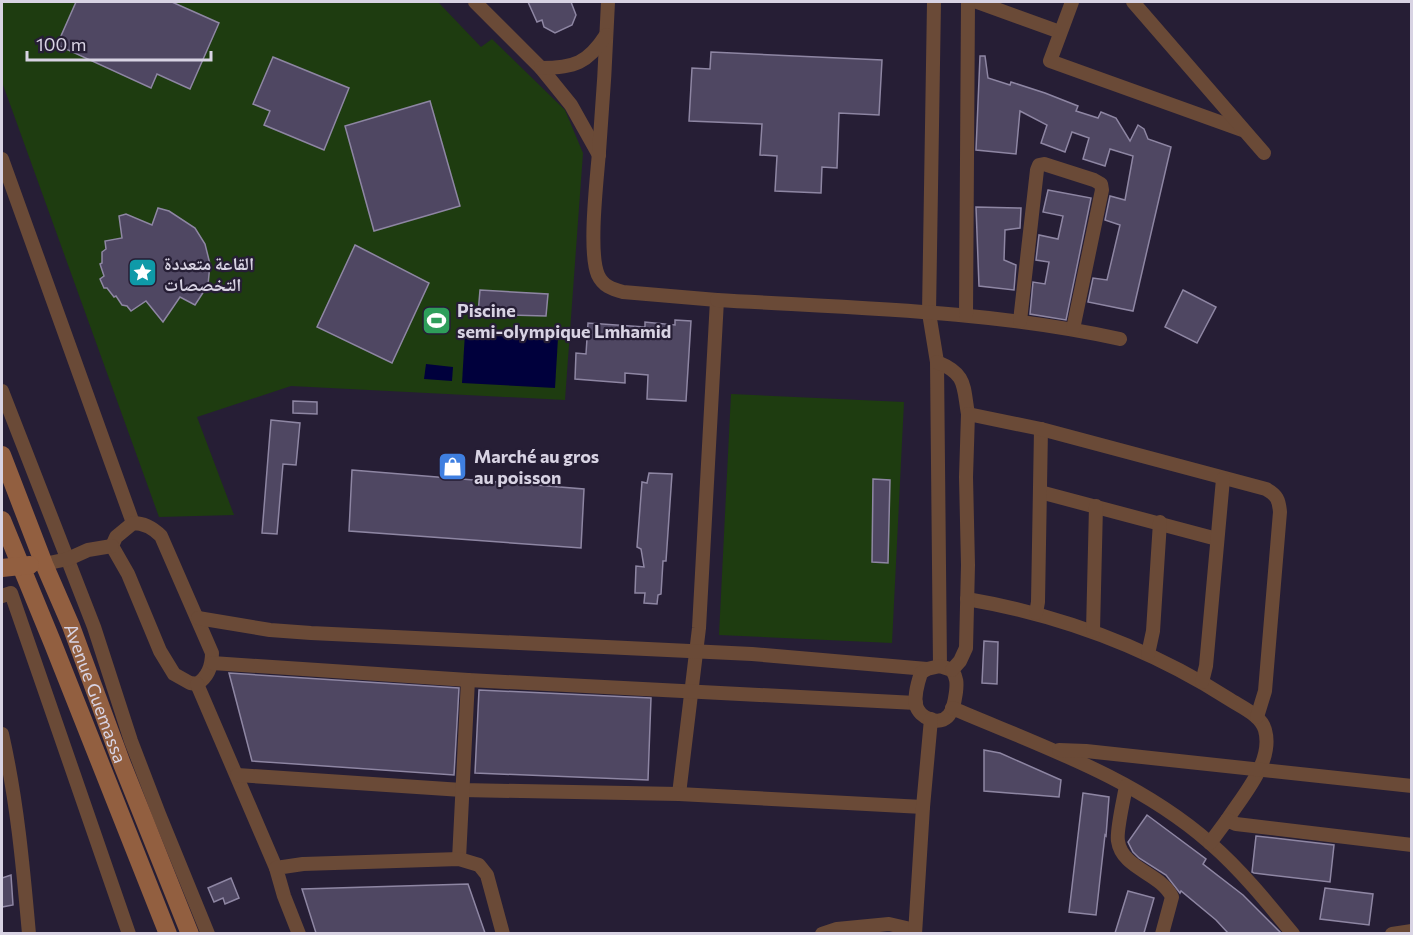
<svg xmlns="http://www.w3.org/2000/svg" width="1413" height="935" font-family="Commissioner,'Noto Naskh Arabic',sans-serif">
<rect width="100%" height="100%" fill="#261e35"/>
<g fill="#1e3c10">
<polygon points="2,2 438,2 481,47 492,39 565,110 583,153 565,400 291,386 197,417 234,515 159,517 2,82"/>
<polygon points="731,394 904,402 892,643 719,635"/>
</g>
<g fill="#00003c">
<polygon points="465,332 558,338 555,388 462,383"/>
<polygon points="426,364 453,367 452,381 424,379"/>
</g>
<g fill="#4f4762" stroke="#8e86a3" stroke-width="1.5">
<polygon points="76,2 172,2 219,23 190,89 157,74 151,88 57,45"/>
<polygon points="528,2 571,2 576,15 572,25 555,33 544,27 542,20 537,22"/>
<polygon points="711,52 882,60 879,115 839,113 837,168 822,167 821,193 775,191 777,156 760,155 762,124 689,121 692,68 710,69"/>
<polygon points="980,56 985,56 988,78 1010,85 1011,82 1045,93 1078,106 1076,111 1098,118 1101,112 1116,118 1130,141 1138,125 1144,129 1148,139 1171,147 1133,311 1088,302 1093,278 1107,280 1120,225 1105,220 1110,196 1125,200 1133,156 1110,149 1105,166 1083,159 1089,138 1072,132 1065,152 1041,143 1047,125 1020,111 1016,154 976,150"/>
<polygon points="273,57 349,88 324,150 264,125 270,111 253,104"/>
<polygon points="430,101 460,206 374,231 345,126"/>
<polygon points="1048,190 1091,198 1066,320 1030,314 1033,282 1045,284 1049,262 1036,260 1039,235 1058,239 1063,216 1043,212"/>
<polygon points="976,207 1021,208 1020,228 1005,230 1004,260 1016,265 1014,290 979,286"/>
<polygon points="158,208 169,211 195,228 205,244 210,264 208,285 195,305 180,297 163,322 146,301 131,311 127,306 122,305 116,296 114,297 107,288 104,288 100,279 104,276 100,264 102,263 102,252 106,249 105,241 122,238 119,216 126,214 152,225"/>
<polygon points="355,245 429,283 392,363 317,327"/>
<polygon points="480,290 548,294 546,316 478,314"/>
<polygon points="1183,290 1216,307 1197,343 1165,327"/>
<polygon points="675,320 691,321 686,401 647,399 648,375 625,373 625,383 575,379 576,353 586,354 588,323 645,327 645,322 675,325"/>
<polygon points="293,401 317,402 317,414 293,413"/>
<polygon points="271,420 300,423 296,465 283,464 277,534 262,533"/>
<polygon points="352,470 584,489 581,548 349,531"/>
<polygon points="649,473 672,474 666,561 663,561 661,594 658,595 657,604 644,603 645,593 635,593 636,566 644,567 641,549 637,547 642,482 647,483"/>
<polygon points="873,479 890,480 888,563 872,562"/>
<polygon points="984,641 998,642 997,684 982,683"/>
<polygon points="229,673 459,688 454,775 252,761"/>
<polygon points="479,690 651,698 648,780 475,773"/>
<polygon points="984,750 1000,753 1061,780 1059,797 984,791"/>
<polygon points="1083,793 1109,797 1106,836 1105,835 1096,915 1069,912"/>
<polygon points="1147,815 1206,859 1203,864 1243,895 1281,933 1228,933 1216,920 1181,891 1180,893 1166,875 1139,858 1133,852 1128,842"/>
<polygon points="1256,836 1334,845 1330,882 1254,873 1252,872"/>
<polygon points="11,875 13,905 2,907 2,878"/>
<polygon points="231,878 239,898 225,904 223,898 214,902 208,888"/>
<polygon points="468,884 485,933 316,933 302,889"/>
<polygon points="1325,888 1373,894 1369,925 1320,919"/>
<polygon points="1128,891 1154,898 1144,933 1115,933"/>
</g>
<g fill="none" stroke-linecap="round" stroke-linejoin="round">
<g stroke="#6a4a37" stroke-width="14">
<polyline points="475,2 541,68 571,105 599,155"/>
<path d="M608 2C606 52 603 102 599 152 597 179 588 252 598 275 603 286 612 289 623 292L717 300 699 628 679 794"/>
<polyline points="934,2 929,313 937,362 940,666"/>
<polyline points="977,2 1060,32"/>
<polyline points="1072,2 1050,61 1242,130"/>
<polyline points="1133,2 1264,153"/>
<path d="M541 68C574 68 588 63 606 35"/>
<polyline points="2,159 133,523"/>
<path d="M717 300C851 308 988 310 1120 339"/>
<polyline points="966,315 968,2"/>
<polyline points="1020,321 1037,170 1039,165 1044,164 1094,180 1101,184 1102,190 1073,329"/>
<path d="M937 362C967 374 963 386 968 414"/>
<polyline points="2,391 94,627 131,741 159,814 208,934"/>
<polyline points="1040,492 1217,539"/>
<path d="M112 546 116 537 133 523C145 523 153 528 161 536L212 653C212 666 208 677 197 684"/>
<polyline points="112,546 128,574 160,651 174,674 190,683 197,684"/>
<polyline points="44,564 68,559 88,550 112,546"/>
<polyline points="2,596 11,593 129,934"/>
<path d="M967 599C1060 615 1149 648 1229 699 1241 707 1261 715 1265 730 1274 762 1242 796 1227 820"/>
<polyline points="1036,613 1038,602 1041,429"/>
<polyline points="198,618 270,630 311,633 752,654 927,669"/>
<polyline points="1093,631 1096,506"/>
<polyline points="1148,654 1153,631 1160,522"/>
<polyline points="212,663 468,680 916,703"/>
<path d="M940 666 952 670C957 678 957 683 956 692 955 699 954 709 949 715 940 727 919 718 916 705 914 695 918 682 921 673L927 669Z"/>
<path d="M952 670 960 661 966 648 968 565 966 477 968 414 1041 429 1266 489C1277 495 1279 500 1280 512L1265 691 1257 717"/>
<polyline points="1202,682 1206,666 1223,479"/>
<polyline points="197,684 276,868"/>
<path d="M952 708C1041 746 1136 778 1210 843 1241 870 1267 902 1293 934"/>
<path d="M2 734C17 800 23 866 29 934"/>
<polyline points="1059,750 1086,751 1412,786"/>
<polyline points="237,775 462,790 679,794 923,807"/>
<path d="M1126 786C1124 798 1116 831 1118 841 1122 869 1161 873 1172 897L1162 934"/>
<polyline points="1210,843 1227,820 1236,824 1412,845"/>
<polyline points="459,859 468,680"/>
<polyline points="299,934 284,896 276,868 303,864 459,859 479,865 487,875 503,934"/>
<polyline points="822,934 837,929 889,924 915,930"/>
<polyline points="915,934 923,807 931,719"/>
<polyline points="1392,934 1412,931"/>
</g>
<g stroke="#925f40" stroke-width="18">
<path id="s1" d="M2 455 44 564 71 626 122 764 190 934"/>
<polyline points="2,520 53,644 168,934"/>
<polyline points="2,568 30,565"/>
</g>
</g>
<defs>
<symbol id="sight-square" viewBox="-11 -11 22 22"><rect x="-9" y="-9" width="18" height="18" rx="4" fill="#0f9aa8" stroke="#261e35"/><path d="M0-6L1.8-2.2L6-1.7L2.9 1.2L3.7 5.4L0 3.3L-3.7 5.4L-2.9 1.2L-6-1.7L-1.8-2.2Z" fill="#fff"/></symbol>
<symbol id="stadium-square" viewBox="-11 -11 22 22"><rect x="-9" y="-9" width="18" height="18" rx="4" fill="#2e9e5b" stroke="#261e35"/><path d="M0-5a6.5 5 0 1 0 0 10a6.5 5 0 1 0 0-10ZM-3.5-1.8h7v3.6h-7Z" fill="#fff"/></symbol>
<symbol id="shop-square" viewBox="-11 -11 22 22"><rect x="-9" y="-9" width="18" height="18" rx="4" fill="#3f7fe0" stroke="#261e35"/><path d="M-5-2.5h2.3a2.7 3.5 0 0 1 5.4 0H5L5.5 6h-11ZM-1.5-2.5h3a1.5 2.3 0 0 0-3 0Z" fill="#fff"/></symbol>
</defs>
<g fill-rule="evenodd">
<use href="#sight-square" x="126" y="256" width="33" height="33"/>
<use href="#stadium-square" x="420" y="304" width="33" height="33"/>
<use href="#shop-square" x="436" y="450" width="33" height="33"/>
</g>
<g text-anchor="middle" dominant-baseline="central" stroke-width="4.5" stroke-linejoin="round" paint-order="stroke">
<g font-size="18" font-weight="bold" fill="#d8d3e3" stroke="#261e35" text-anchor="start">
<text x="164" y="263">القاعة متعددة<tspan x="164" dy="21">التخصصات</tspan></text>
<text x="457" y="310">Piscine<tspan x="457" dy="21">semi-olympique Lmhamid</tspan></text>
<text x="474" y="456">Marché au gros<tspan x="474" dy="21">au poisson</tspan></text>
</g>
<g font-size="18" fill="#d8d3e3" stroke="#261e35">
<text stroke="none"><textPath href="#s1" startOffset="256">Avenue Guemassa</textPath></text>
</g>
</g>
<rect width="1413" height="935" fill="none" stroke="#d8d3e3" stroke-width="6"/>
<path d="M27 51v9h184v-9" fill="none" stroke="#d8d3e3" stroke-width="3"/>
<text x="36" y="51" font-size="18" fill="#d8d3e3" stroke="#261e35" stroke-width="4.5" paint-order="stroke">100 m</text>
</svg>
